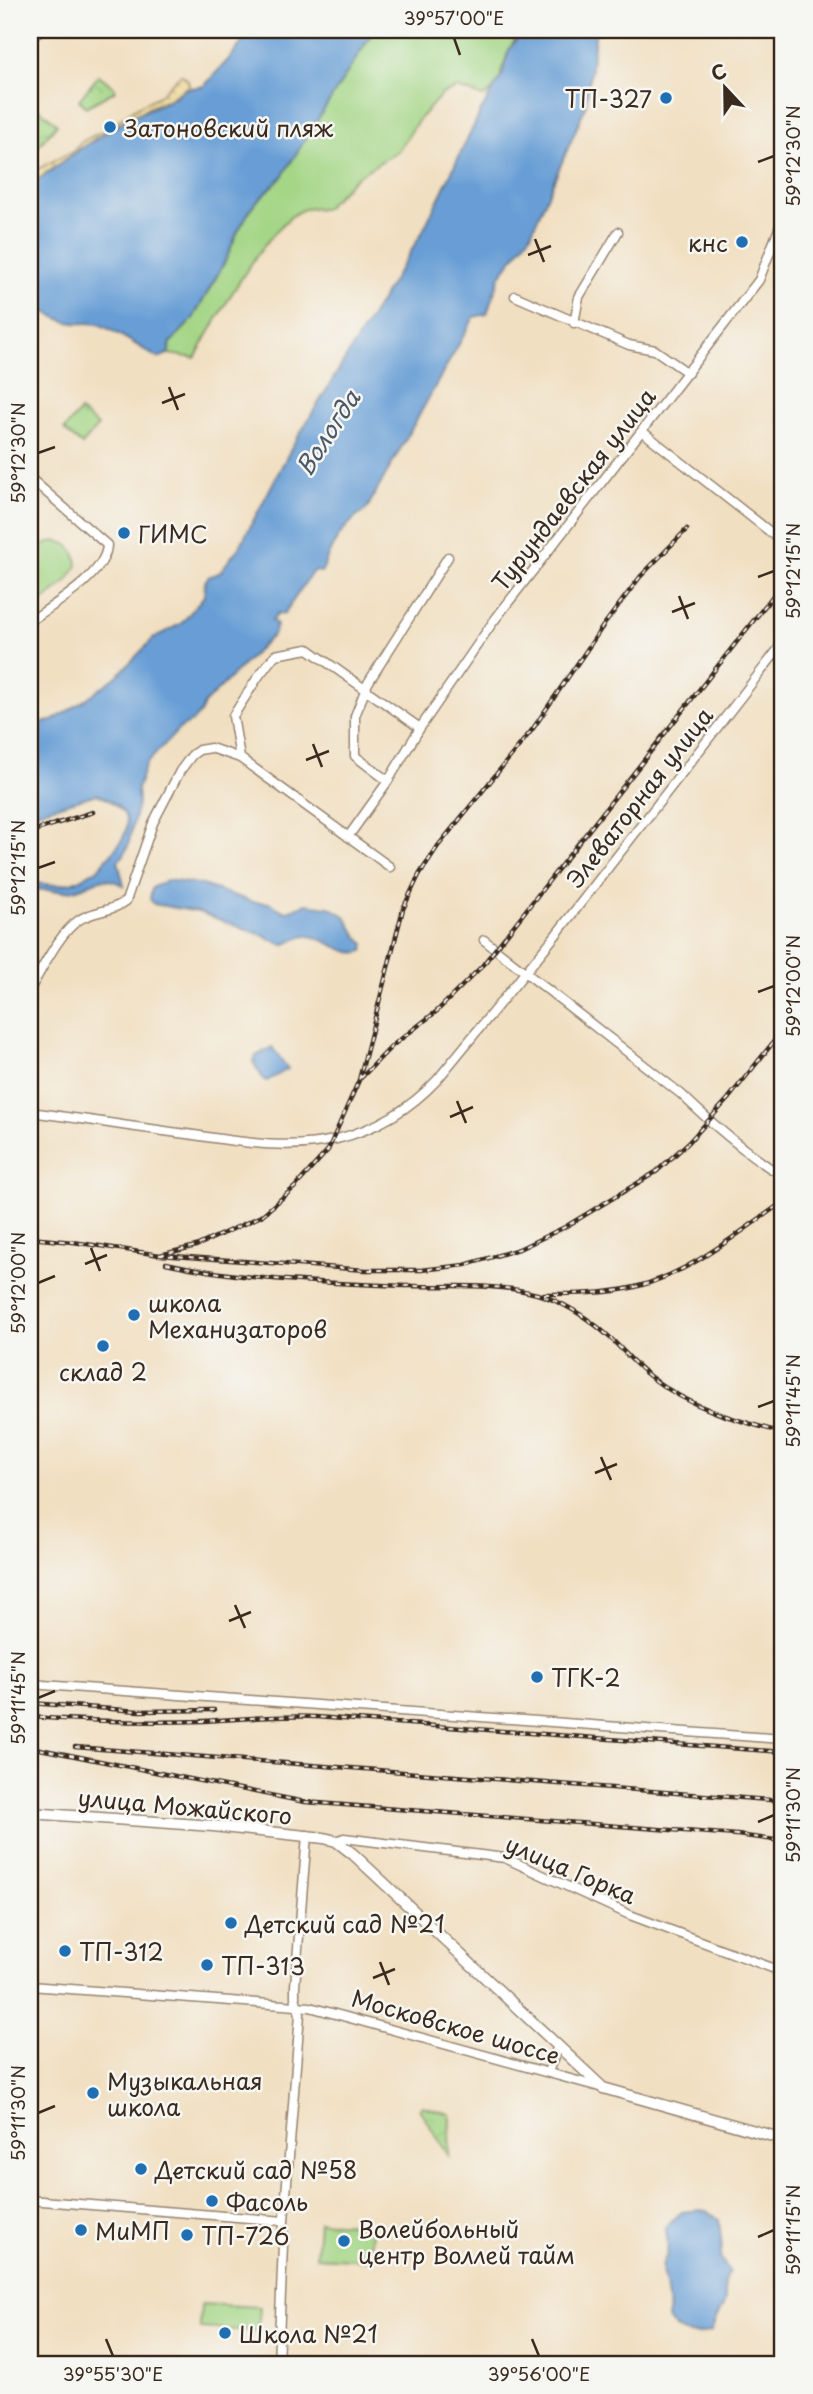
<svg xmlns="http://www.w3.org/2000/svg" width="813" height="2394" viewBox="0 0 813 2394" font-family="'Playpen Sans',sans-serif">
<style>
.green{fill:#a4d686;stroke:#708052;stroke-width:2}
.sand{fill:url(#sand-dots);stroke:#94825e;stroke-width:2}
.park{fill:url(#park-crowns);stroke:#708052;stroke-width:2}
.water{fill:#679ed5;stroke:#51647a;stroke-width:2}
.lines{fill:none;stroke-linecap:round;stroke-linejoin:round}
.minor-casing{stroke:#968470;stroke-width:11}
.major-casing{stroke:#968470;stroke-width:13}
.minor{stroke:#fff;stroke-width:8}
.major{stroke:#fff;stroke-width:10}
.rail-casing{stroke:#3b2a1e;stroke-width:4.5}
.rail{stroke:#f6f6f2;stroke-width:2;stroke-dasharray:5;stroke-linecap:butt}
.ticks{fill:none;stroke:#3b2a1e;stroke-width:2.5}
.poi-dot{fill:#1f6fb2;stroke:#f6f6f2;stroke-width:2.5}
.labels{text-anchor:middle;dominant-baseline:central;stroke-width:5;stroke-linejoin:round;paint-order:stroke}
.poi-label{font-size:23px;fill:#3b2a1e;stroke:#f6f6f2;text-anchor:start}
.street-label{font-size:23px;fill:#3b2a1e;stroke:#f6f6f2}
.water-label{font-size:24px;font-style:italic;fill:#4d5867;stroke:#f6f6f2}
.neatline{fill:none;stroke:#3b2a1e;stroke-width:2.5}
.ticks-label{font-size:18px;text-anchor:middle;fill:#3b2a1e}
</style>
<defs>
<pattern id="sand-dots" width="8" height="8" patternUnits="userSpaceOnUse" patternTransform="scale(1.75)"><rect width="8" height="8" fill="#eeda9e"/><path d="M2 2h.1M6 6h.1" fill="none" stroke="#cdbb88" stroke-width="1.8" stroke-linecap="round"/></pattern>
<pattern id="park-crowns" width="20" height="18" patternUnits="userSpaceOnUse" patternTransform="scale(1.75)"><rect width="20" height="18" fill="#a4d686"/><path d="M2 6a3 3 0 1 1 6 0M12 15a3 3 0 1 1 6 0" fill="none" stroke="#8eb873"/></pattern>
</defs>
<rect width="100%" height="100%" fill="#f6f6f2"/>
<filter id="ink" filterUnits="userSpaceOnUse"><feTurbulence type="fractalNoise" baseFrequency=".0143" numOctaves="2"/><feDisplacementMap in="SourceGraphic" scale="14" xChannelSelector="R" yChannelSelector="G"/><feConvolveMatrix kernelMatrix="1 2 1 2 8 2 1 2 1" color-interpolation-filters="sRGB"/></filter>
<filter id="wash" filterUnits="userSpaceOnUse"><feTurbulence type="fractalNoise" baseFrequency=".00686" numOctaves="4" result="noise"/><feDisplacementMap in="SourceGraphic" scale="28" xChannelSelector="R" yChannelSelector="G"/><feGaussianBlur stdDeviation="1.57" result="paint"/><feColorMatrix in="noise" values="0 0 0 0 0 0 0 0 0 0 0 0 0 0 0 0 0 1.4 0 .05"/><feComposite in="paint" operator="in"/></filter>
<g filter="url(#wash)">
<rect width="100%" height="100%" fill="#f1dfc1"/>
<!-- green -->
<path class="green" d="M374,30H518C517,39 513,42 509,50C501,67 503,87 483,97L458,88L442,94L420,118L398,151L356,177L324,209C319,209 312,208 308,208C272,214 213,326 195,358L168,354L171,342L192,320L225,262L238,231L253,205L281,177Z
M56,541C70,543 76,551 77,565C69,585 46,597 30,611V555L48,543Z
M319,2222L372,2225L370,2260L316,2257Z
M201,2304L260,2307L258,2331L200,2328Z"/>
<!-- sand -->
<path class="sand" d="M181,74L188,80L189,86L167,100L152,106L117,124L78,150L30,185V173L73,151L83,141L101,132L139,106L159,96Z"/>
<!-- park -->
<path class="park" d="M99,75L115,88V91L86,107L79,100Z
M38,108L57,124L36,149L30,143V118Z
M80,411L98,426L82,445L64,430Z
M422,2106L450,2114L449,2156L419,2109Z"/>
<!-- water -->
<path class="water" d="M252,30H374L281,178L253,205L238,231L225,261L192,320L171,342L168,354L158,358C139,347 121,334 101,325C90,321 80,325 69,322C59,320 49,313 39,309L36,299L30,295V186L79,150L131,117L170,100L185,89L204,86L228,60Z
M518,30H596L586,104L577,127L531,234L500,276L487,314L474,317L366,510C344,524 329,547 322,572L313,571L284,614L278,613L272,620L277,625L273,635L204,704L201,712L193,721L180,728L146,764L137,789L138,802L128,846L124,855L118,861L124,886C97,870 93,888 68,891C56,892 42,888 30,890V882C44,885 61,887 76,881C84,879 88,872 96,871C123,841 149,817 97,794L30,814V730L44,722L52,721L86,699L117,676L154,638L182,623L204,596L205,582L208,577L219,573L240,546L293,445L422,233L481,111L502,75L509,50L517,39Z
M167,880L202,885L253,902L270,903L285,912L306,904L329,907L345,916L357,936L365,944L363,951C346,958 327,938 309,936C301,935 291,942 283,945L262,935L198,912L154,904L150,899L152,888Z
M272,1047L288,1069L267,1081L264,1080L253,1062L256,1056Z
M701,2210L709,2212L719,2220L722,2247L720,2258L729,2271C721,2284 726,2285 725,2298C724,2308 714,2317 712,2331C694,2338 678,2335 667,2318C672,2303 664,2285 662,2269C662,2264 666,2259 667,2253C669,2246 666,2234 666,2226L682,2212Z"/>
</g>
<g filter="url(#ink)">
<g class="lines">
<defs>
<path id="minor" d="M30,40L40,30
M515,296L629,345L655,350L688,373
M574,323L579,297L618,232
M643,432L783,542
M30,478L107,545C106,575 53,605 30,621
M240,758L233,716L258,677L275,655L308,649L420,728
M388,781L355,756V716L368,683L448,557
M348,837L388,781L420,728L493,622L759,280L783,218
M484,940L681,1094C710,1122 740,1148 773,1170
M30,989C43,968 59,933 79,920C94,910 110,913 126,901L153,823L180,771L192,755L199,750L211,748L240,758L390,867
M30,1112C85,1119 139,1128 194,1135C240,1142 291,1151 337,1139C376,1129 410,1109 437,1080L555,936L783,643
M30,1682L43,1685L783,1739
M336,1841L344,1838L505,1858L630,1915L783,1972
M30,1986L310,2007L603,2088
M548,2072L558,2046
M30,2200L284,2221
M278,2364L284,2221L300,2014L295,1997V1986L307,1835"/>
<path id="major" d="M30,1813L213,1826L324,1838L336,1841L353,1854L603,2088L783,2139"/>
</defs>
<!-- minor casing -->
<use href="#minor" class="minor-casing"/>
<!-- major casing -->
<use href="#major" class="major-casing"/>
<!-- minor -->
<use href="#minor" class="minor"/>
<!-- major -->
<use href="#major" class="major"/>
<defs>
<path id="rail" d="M780,30L783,35
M30,832L93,812
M361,1078L392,1046L437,1011L482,966L783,583
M30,1238L73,1242L160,1255L366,1270H421L465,1265L519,1249L565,1227L656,1172L689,1142L728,1099L783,1030
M160,1255L196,1246L261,1216L295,1187L328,1150L359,1080L403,909L419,875L438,846L532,730L603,626L640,577L687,529
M166,1263C245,1281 329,1283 409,1286C451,1287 497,1283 537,1294C561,1301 587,1317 606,1334C622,1348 634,1365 652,1378C691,1408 736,1420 783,1433
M544,1294C574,1294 606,1294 635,1287C689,1274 738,1233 783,1202
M30,1703L139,1711L214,1710
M30,1717C88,1721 145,1723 203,1721C241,1719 277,1715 316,1717L783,1752
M30,1747L305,1802L737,1835L783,1841
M75,1747L783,1801"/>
</defs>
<!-- rail casing -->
<use href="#rail" class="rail-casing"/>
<!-- rail -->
<use href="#rail" class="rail"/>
</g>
</g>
<!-- ticks -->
<path class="ticks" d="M454,38L460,55M758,162L774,156M535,239L544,262M528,255L551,246M169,387L178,410M162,403L185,394M38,453L55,447M758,577L774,571M679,596L688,619M672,612L695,603M313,744L322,767M306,760L329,751M38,868L55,862M758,992L774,986M457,1101L466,1123M450,1117L473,1107M91,1248L100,1271M85,1264L107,1255M38,1283L55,1276M758,1407L774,1401M601,1457L611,1480M595,1473L617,1464M235,1605L245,1628M229,1621L251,1612M38,1698L55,1691M758,1822L774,1815M380,1962L389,1985M373,1978L395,1969M38,2113L55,2106M758,2237L774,2230M106,2339L113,2356M532,2339L539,2356"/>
<!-- markers -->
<g class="poi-dot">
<circle cx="666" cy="98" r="7"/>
<circle cx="110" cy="127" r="7"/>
<circle cx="742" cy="242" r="7"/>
<circle cx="124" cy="533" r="7"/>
<circle cx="134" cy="1315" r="7"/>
<circle cx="103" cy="1346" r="7"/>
<circle cx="537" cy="1677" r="7"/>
<circle cx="231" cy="1923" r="7"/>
<circle cx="65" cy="1951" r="7"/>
<circle cx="207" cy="1965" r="7"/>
<circle cx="93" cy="2093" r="7"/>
<circle cx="141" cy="2169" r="7"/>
<circle cx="212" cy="2201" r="7"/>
<circle cx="81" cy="2230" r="7"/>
<circle cx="187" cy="2235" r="7"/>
<circle cx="344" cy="2241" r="7"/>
<circle cx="225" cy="2333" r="7"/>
</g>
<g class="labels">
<!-- poi labels -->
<g class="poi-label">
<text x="652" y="98" text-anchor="end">ТП-327</text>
<text x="124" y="127">Затоновский пляж</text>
<text x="728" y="242" text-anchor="end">кнс</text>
<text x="138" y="533">ГИМС</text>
<text x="148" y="1302">школа<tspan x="148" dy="26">Механизаторов</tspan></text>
<text x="103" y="1371" text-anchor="middle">склад 2</text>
<text x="551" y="1677">ТГК-2</text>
<text x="245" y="1923">Детский сад №21</text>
<text x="79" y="1951">ТП-312</text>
<text x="221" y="1965">ТП-313</text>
<text x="107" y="2080">Музыкальная<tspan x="107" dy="26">школа</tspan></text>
<text x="155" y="2169">Детский сад №58</text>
<text x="226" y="2201">Фасоль</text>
<text x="358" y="2228">Волейбольный<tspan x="358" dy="26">центр Воллей тайм</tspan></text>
<text x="95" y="2230">МиМП</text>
<text x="201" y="2235">ТП-726</text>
<text x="239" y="2333">Школа №21</text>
</g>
<!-- street labels -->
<g class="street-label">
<text transform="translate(573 489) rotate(-52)">Турундаевская улица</text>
<text transform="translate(639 797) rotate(-52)">Элеваторная улица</text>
<text transform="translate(185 1806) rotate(5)">улица Можайского</text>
<text transform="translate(571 1869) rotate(23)">улица Горка</text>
<text transform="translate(456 2026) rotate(16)">Московское шоссе</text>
</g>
<!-- water labels -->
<g class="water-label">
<text transform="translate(327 432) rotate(-57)">Вологда</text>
</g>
</g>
<!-- margin -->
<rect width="813" height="2394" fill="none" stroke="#f6f6f2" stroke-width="77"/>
<!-- north arrow -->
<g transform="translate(725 88) rotate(338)" stroke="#f6f6f2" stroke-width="5" paint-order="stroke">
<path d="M0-5L12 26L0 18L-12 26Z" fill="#3b2a1e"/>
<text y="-10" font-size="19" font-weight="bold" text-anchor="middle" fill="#3b2a1e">С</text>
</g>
<rect x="38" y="38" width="736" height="2318" class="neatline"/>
<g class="ticks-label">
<text x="454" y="25">39°57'00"E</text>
<text transform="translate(794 156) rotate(-90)" y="6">59°12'30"N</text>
<text transform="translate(19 453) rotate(-90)" y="6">59°12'30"N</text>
<text transform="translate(794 571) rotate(-90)" y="6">59°12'15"N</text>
<text transform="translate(19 868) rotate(-90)" y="6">59°12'15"N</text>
<text transform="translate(794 986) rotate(-90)" y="6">59°12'00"N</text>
<text transform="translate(19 1283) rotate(-90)" y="6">59°12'00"N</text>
<text transform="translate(794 1401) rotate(-90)" y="6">59°11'45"N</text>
<text transform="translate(19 1698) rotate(-90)" y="6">59°11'45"N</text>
<text transform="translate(794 1815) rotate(-90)" y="6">59°11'30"N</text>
<text transform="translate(19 2113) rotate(-90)" y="6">59°11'30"N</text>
<text transform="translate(794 2230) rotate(-90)" y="6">59°11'15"N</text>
<text x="113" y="2381">39°55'30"E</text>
<text x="539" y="2381">39°56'00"E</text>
</g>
</svg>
